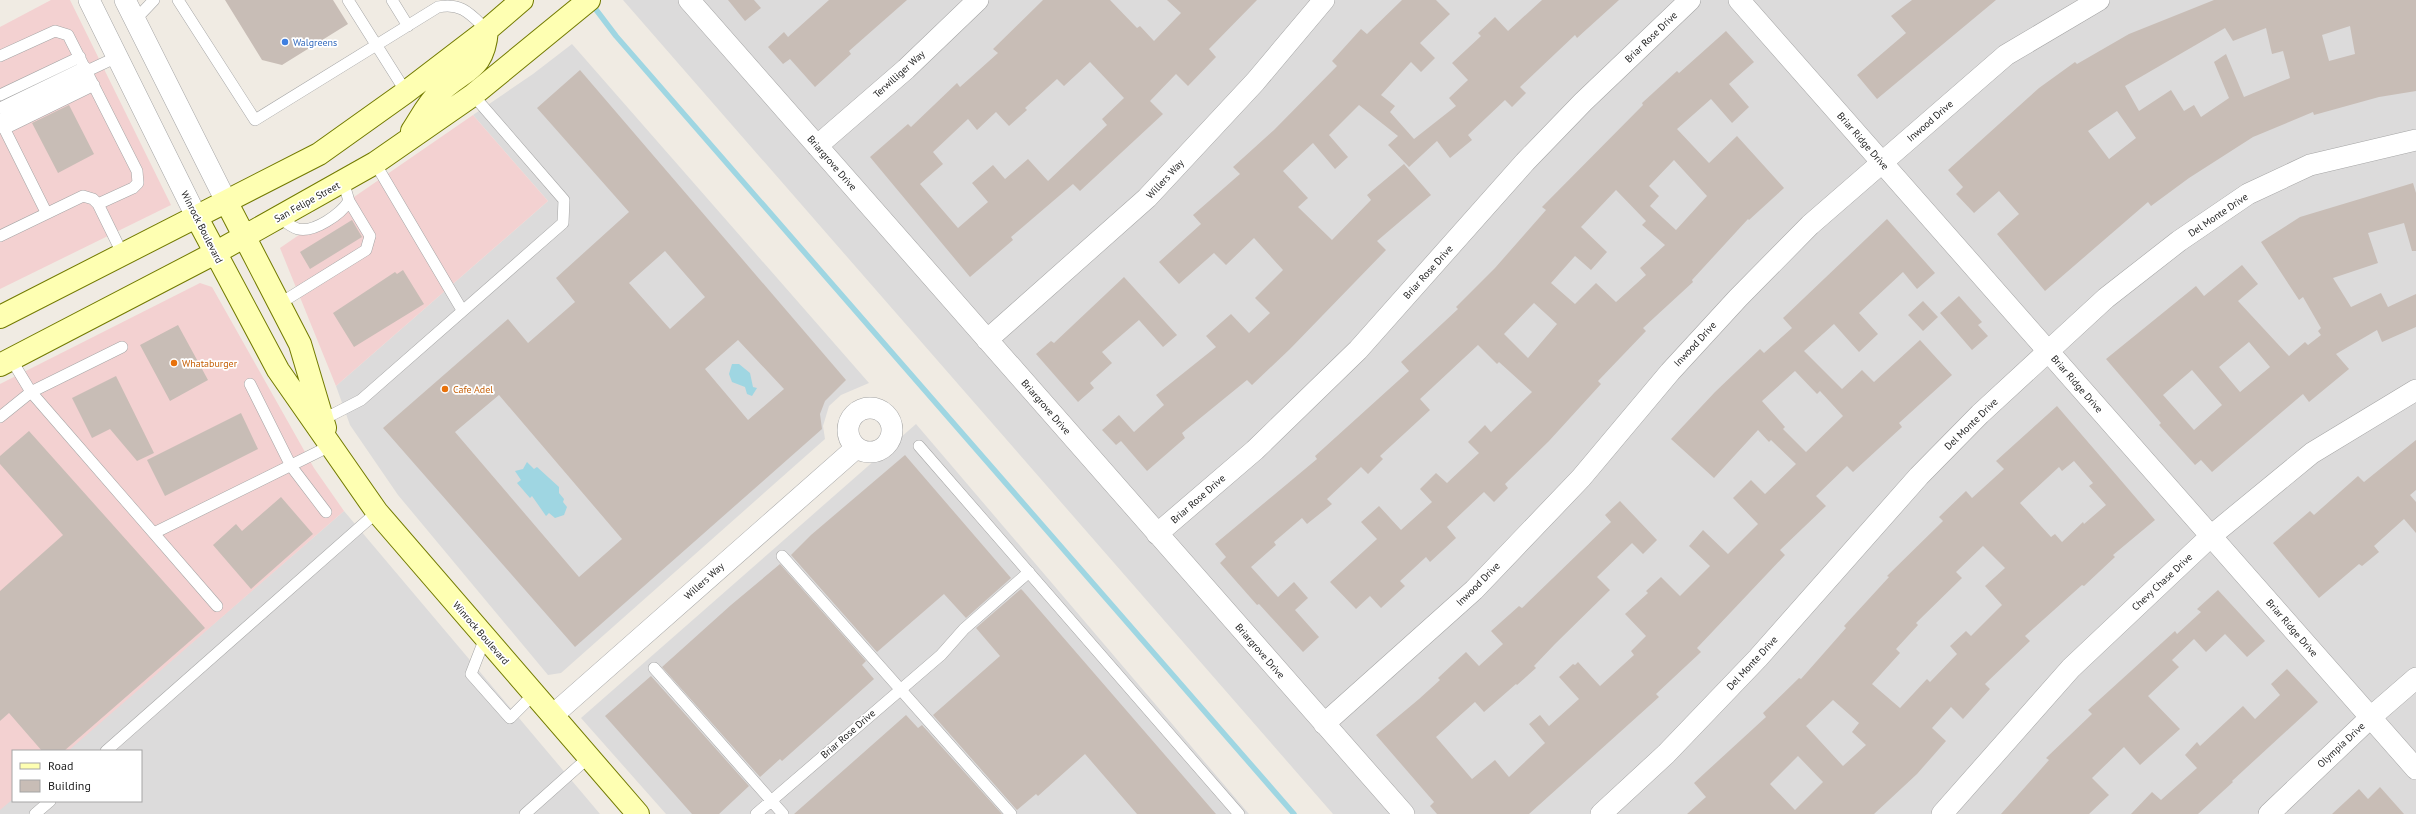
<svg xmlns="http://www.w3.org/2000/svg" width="2416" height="814" viewBox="0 0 2416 814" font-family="'PT Sans',sans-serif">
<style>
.residential{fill:#dcdbdb}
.commercial{fill:#f3d1d1}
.water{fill:#9fd6e2}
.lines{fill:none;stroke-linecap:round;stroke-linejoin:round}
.stream{stroke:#9fd6e2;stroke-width:5.5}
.building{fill:#c8bdb6;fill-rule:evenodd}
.lane-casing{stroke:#a5a5a5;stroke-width:12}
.street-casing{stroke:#a5a5a5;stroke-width:22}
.secondary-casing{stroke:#727a00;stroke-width:24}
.lane{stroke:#fff;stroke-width:11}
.street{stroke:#fff;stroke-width:21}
.secondary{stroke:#feffb2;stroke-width:22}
.shop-dot{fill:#3f7fe0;stroke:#fff;stroke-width:1.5}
.food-dot{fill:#e8710a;stroke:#fff;stroke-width:1.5}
.labels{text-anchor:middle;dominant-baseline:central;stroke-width:3.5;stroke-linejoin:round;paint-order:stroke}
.street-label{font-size:10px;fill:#1e1e1e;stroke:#fff}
.shop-label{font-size:10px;fill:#366cbe;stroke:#fff;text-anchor:start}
.food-label{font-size:10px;fill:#c56008;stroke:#fff;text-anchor:start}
</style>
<rect width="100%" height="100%" fill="#f0ebe3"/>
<!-- residential -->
<path class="residential" d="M623,0H2416V814H1333Z
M572,44L869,383L841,395L829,406L823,426L825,439L561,673L548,675L398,495L350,425L336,386L548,201L473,115L533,74Z
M916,424L1249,814H666L581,718Z
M344,511L600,814H0V809L13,798V801H141V751H67Z"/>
<!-- commercial -->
<path class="commercial" d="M51,0H70L171,205L0,289V27Z
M473,115L548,201L336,386L280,248Z
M200,283L212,287L314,468L344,511L68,751H13V799L0,810V384Z"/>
<!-- water -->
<path class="water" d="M732,364H739L750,373L753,387L757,388L752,396L747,394L745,387L732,382L729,374Z
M527,462L534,469L537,467L559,487V493L564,499L563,502L567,507L564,515L555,518L549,513L546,516L532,496L530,498L517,483L521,480L515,471L523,469Z"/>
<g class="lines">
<!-- stream -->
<path class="stream" d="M591,3L616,36L1294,814"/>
</g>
<!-- building -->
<path class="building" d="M225,0H333L348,24L282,65L262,60Z
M728,0H754L761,8L745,21Z
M829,0H907L849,51L851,54L815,87L790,59L783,64L768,47L784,32L788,37Z
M1043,0H1110L1137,28L1140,26L1154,41L1181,13L1167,0H1257L1209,49L1216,57L1188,86L1176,74L1150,101L1163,114L1080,191L1073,184L1011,237L1013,240L970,277L870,157L908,124L911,127L957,83L960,87L998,53L993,49ZM1090,62L1124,98L1102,119L1107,125L1048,181L1028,159L1005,179L993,165L972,183L988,202L958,228L920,184L943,164L933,152L968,119L977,130L996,112L1009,126L1027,110L1025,108L1057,79L1064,86Z
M1402,0H1436L1450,14L1420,43L1435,58L1421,72L1411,62L1381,95L1395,106L1390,112L1414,139L1456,106L1449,98L1468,80L1452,63L1481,36L1478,33L1495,17L1508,31L1542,0H1619L1577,38L1575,35L1520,87L1526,93L1512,107L1505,100L1468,135L1472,140L1450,158L1437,141L1409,167L1388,145L1398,136L1359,105L1329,135L1348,157L1335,169L1313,143L1283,171L1308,198L1298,207L1332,240L1371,200L1367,195L1404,164L1431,195L1377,241L1386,250L1290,349L1252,385L1247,380L1182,433L1185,438L1147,471L1121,441L1116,445L1102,430L1119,415L1134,432L1164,405L1156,395L1216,347L1206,336L1231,314L1249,333L1270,313L1255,298L1283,270L1254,238L1226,265L1214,253L1179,284L1159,262L1201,224L1193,215L1240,174L1233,167L1274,130L1337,66L1332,61L1361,29L1367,34Z
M1912,0H1996L1877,99L1857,75L1906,33L1891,16Z
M2214,0H2416V91L2379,97L2314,115L2313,112L2253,137L2189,178L2151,206L2148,202L2045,291L1997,234L2019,214L1999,191L1974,213L1956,194L1963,187L1948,170L2039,88L2075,62L2077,64L2129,34ZM2350,26L2355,54L2329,61L2322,35ZM2225,28L2233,41L2266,28L2272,54L2283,51L2290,78L2244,97L2226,54L2214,62L2229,98L2201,117L2194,105L2184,111L2171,90L2139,111L2125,86ZM2117,111L2136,138L2109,159L2088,131Z
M1726,31L1754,62L1729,84L1749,107L1732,123L1711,99L1677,129L1709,163L1737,136L1784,188L1749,220L1748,219L1692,280L1693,282L1643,328L1646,331L1598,381L1601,384L1549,441L1505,484L1508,488L1494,502L1484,492L1447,527L1456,538L1430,562L1426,557L1400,581L1405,586L1381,608L1370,596L1356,609L1330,582L1377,539L1361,522L1379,506L1401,530L1432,502L1420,489L1436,473L1447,483L1479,453L1468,442L1485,425L1491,432L1532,392L1499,362L1497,364L1478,345L1420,399L1430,410L1380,456L1383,459L1368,474L1361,467L1327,499L1332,504L1307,524L1302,518L1274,542L1276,545L1251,567L1278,597L1294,582L1308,598L1295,610L1319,637L1303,652L1259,604L1257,605L1220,563L1226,557L1215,544L1317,459L1315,456L1409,371L1401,362L1458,309L1456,307L1495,268L1546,210L1542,207L1643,105L1642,103L1677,71L1679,73ZM1674,160L1707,196L1676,230L1650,206L1659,196L1649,186ZM1616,190L1646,221L1642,225L1665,245L1640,268L1646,275L1616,302L1596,283L1575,304L1551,283L1575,256L1591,270L1607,252L1581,227ZM1534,303L1557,324L1528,358L1504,334Z
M580,70L846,380L825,401L820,414L822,429L575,647L383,428L508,319L528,343L575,302L556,278L629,212L537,108ZM665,251L705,297L670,329L629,283ZM738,340L784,389L748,420L705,369ZM499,395L622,539L579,577L455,432Z
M69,105L94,154L58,173L32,123Z
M2413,183L2416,193V251H2412L2404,223L2368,233L2378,263L2333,278L2351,307L2381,293L2388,307L2416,294V327L2382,342L2377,330L2336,354L2349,369L2309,402L2303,394L2212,472L2201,460L2195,465L2159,425L2161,423L2106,359L2196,286L2204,296L2242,265L2258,284L2238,301L2289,356L2305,342L2308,345L2321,335L2318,331L2321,328L2303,297L2299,300L2261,242L2300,217ZM2249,342L2270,367L2240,392L2219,367ZM2192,370L2222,405L2194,430L2163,395Z
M1887,219L1935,273L1917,289L1903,272L1859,313L1878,334L1859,352L1834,324L1804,351L1842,389L1862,370L1874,382L1920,340L1952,375L1899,423L1902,427L1853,472L1847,466L1816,496L1826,506L1780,550L1785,555L1697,648L1701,652L1656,694L1659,697L1529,814H1437L1430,806L1434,802L1376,735L1419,699L1440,680L1438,678L1466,652L1479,666L1503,644L1491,631L1519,606L1522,608L1611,522L1605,515L1620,501L1657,540L1643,554L1632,543L1597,577L1610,590L1555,644L1534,666L1536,668L1517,685L1516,684L1484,712L1475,702L1436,737L1472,779L1495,760L1509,777L1545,743L1529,724L1540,715L1549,726L1579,699L1559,677L1573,664L1575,665L1578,662L1600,686L1634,655L1631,651L1646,636L1625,614L1648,593L1646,591L1661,577L1680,596L1710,566L1689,546L1703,530L1728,554L1758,524L1733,498L1751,480L1765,494L1796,464L1771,440L1769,442L1758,430L1714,478L1671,439L1715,392L1760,349L1764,353L1792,328L1783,318ZM1795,371L1817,394L1820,391L1843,416L1806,452L1783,429L1785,427L1762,401Z
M352,220L362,237L310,269L300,252Z
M403,270L424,304L354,347L333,313L395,272L397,274Z
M1124,277L1177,335L1163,347L1139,320L1102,352L1112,363L1090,383L1094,388L1078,402L1036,354L1051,341L1054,343Z
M1959,296L1982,322L1978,325L1988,336L1972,350L1940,313Z
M1923,301L1938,317L1923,331L1908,315Z
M178,325L208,380L170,401L140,345Z
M116,376L154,453L137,461L110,429L92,438L72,398Z
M2057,406L2155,520L2113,555L2115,557L2084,586L2082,585L2025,636L2030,641L1985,684L1990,689L1963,719L1951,707L1932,728L1946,741L1917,774L1874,814H1687L1706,797L1694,783L1766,717L1763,713L1799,678L1801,679L1846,628L1844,626L1889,577L1887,576L1943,521L1939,517L1966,491L1972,498L2004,469L1996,461ZM2074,461L2093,483L2089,486L2106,505L2084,524L2083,522L2062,542L2055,534L2051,537L2020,503L2059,467L2062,471ZM1983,546L2005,568L1985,586L2002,605L1971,636L1966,631L1950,646L1957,654L1930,682L1927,679L1900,708L1872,684L1900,653L1896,649L1918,625L1916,623L1962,578L1956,572ZM1833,700L1859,723L1852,732L1866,745L1843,766L1806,726ZM1798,756L1823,782L1795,810L1770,784Z
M241,413L258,449L165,496L147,460Z
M29,431L205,628L64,751H42L9,713L0,721V591L63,535L0,464V456Z
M2416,440V490L2410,495L2416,502V533L2404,519L2374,546L2379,552L2362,566L2359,564L2319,598L2273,543L2310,511L2314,515L2358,476L2364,482Z
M905,455L1011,578L966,618L944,594L877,652L791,555L811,535Z
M281,497L313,534L251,589L213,545L236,524L242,531Z
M780,564L866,661L862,665L874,679L782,761L780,759L760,777L662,667L731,605Z
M1021,589L1023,591L1216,814H1137L1085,754L1038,796L1036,794L1017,810L933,715L1000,656L976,628Z
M2218,590L2265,641L2247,657L2225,634L2206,652L2194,639L2172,660L2179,667L2148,696L2180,729L2140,765L2124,747L2092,778L2109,795L2089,814H2001L2049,760L2046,758L2092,714L2088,710L2175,631L2177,634L2201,612L2197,609Z
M2287,669L2318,702L2232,781L2233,782L2198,814H2131L2152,792L2161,800L2197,768L2185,755L2197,742L2200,746L2243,706L2255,719L2280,695L2271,684Z
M651,676L749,786L719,814H692L605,716Z
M906,715L918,728L922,725L1002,814H794Z
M2380,787L2404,814H2332L2359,789L2368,799Z"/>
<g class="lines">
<defs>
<path id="lane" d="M178,0L255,120L438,7C462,2 471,15 487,30
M348,0L406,92
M392,0L408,26
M135,20L154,0
M0,56L55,31L68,35L137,171L138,183L133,188L98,204
M87,71L117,57
M0,95L80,57
M0,108L85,67
M0,120L46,212
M0,120L89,76
M4,129L94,85
M375,163L462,310
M279,217C285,222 291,227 298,229C314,233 341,214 349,201L343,181
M0,236L83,196L93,199L98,204L123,255
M279,304L366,250L370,236L349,201
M11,359L31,392L217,606
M250,384L291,466L326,512
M0,417L31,392L122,347
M322,420L361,400L563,223L564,200L473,95
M919,446L1239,814
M154,533L330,446
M782,556L1011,814
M485,638L471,674L510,718L534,694
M654,668L783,814
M106,751L377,512
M35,814L50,801
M525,814L589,757
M756,814L941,655L964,629L1029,572"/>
<path id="street" d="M89,0L197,218
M125,0L227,203
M689,0L1404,814
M1739,0L2416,769
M817,146L906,69L978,0
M987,340L1147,198L1255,82L1324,0
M848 430a22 22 0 1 1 44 0a22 22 0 1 1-44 0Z
M1157,534L1255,450L1358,350L1525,162L1583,102L1690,0
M553,715L856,448
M1324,724L1474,590L1581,478L1670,372L1738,298L1810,225L2006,55L2099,0
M1601,814L1666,754L1758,658L1919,476L1980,414L2106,298L2179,241L2248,194L2310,165L2416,140
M1942,814L2071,668L2211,536L2312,453L2416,390
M2269,814L2371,717L2416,678"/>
<path id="secondary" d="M412,131C420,119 428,103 439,93C465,68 484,71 487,30
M227,203L300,344L325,428
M197,218L278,370L377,512L638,814
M0,317L319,154L406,92L487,30L522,0
M0,365L215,253L375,163L473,95L589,0"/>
</defs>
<!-- lane casing -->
<use href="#lane" class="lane-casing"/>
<!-- street casing -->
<use href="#street" class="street-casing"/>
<!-- secondary casing -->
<use href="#secondary" class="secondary-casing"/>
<!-- lane -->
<use href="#lane" class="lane"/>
<!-- street -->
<use href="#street" class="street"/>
<!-- secondary -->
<use href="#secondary" class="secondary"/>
</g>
<!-- markers -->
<circle class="shop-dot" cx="285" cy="42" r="4"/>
<g class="food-dot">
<circle cx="174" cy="363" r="4"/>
<circle cx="445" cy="389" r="4"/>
</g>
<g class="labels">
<!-- street labels -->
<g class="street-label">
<text transform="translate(1651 37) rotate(-44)">Briar Rose Drive</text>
<text transform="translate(899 74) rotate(-42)">Terwilliger Way</text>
<text transform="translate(1930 121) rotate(-41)">Inwood Drive</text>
<text transform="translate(1863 141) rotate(49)">Briar Ridge Drive</text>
<text transform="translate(832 163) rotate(49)">Briargrove Drive</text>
<text transform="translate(1165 179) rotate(-47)">Willers Way</text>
<text transform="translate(307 202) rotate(-29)">San Felipe Street</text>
<text transform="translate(2218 215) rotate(-34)">Del Monte Drive</text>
<text transform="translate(202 227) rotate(63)">Winrock Boulevard</text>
<text transform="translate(1428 272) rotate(-48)">Briar Rose Drive</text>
<text transform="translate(1695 344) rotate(-47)">Inwood Drive</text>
<text transform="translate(2077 384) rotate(49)">Briar Ridge Drive</text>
<text transform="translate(1046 407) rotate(49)">Briargrove Drive</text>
<text transform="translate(1971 424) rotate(-44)">Del Monte Drive</text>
<text transform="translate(1198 499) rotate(-41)">Briar Rose Drive</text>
<text transform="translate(704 581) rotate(-42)">Willers Way</text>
<text transform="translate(2162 582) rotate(-43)">Chevy Chase Drive</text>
<text transform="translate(1478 584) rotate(-45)">Inwood Drive</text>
<text transform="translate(2292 628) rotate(49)">Briar Ridge Drive</text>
<text transform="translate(481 633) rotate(49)">Winrock Boulevard</text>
<text transform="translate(1260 651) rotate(49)">Briargrove Drive</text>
<text transform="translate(1752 663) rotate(-47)">Del Monte Drive</text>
<text transform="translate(848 734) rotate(-41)">Briar Rose Drive</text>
<text transform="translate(2341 745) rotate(-43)">Olympia Drive</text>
</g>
<!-- shop labels -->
<g class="shop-label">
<text x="293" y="42">Walgreens</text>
</g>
<!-- food labels -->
<g class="food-label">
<text x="182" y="363">Whataburger</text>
<text x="453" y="389">Cafe Adel</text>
</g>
</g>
<!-- legend -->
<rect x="12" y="750" width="130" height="52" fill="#ffffff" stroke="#a5a5a5"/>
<rect x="20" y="763" width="20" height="6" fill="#feffb2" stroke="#a5a5a5"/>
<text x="48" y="770" font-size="12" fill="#1e1e1e">Road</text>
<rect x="20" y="780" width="20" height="12" fill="#c8bdb6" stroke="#a5a5a5"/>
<text x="48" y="790" font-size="12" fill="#1e1e1e">Building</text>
</svg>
